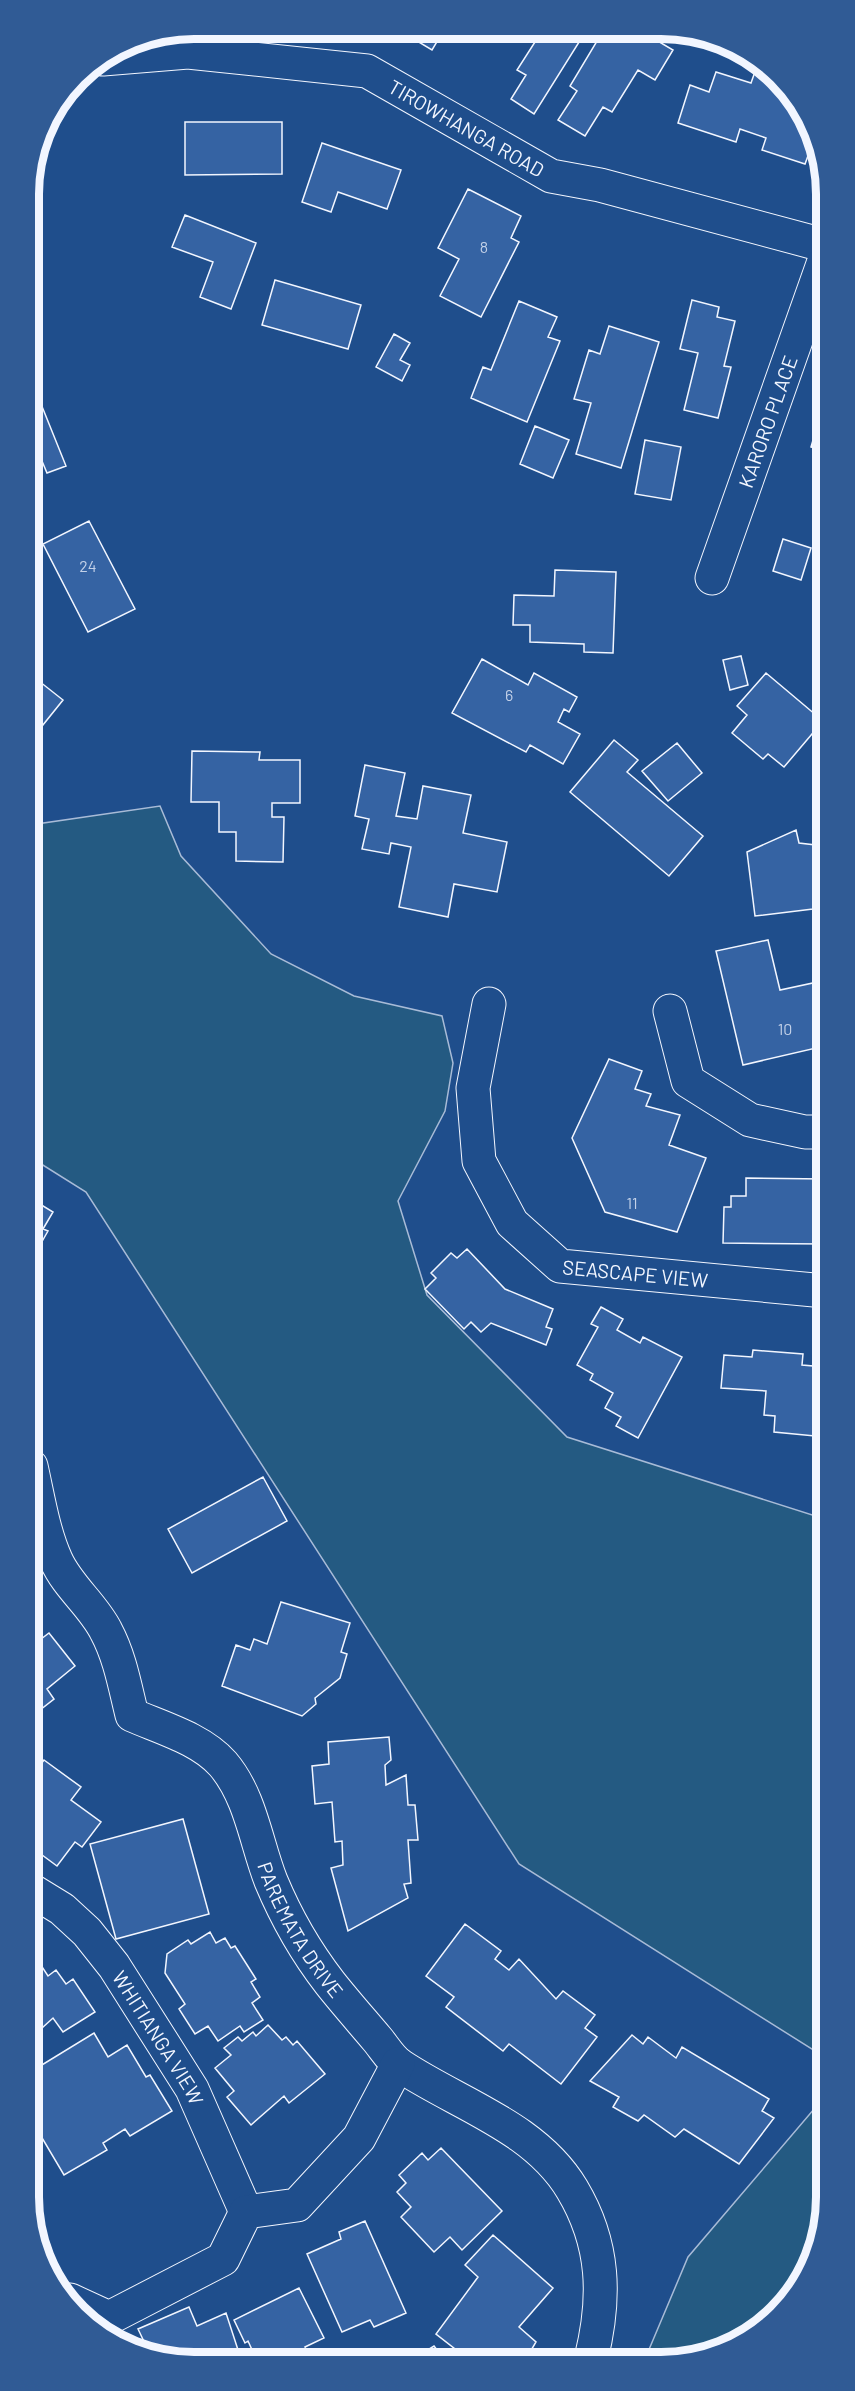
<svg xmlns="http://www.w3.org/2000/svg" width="855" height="2391" viewBox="0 0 855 2391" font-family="Barlow,sans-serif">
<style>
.green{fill:#245a82;stroke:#a8bbd7;stroke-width:1.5}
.building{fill:#3563a3;stroke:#f2f6ff;stroke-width:1.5}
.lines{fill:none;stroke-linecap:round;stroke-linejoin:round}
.minor-casing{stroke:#f2f6ff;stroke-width:35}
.minor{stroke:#1f4e8c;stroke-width:33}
.labels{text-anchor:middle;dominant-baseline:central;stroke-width:4.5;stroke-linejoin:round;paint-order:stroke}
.number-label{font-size:16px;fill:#c3d1e8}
.street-label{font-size:20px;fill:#f2f6ff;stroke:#1f4e8c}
.rim{fill:none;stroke:#f2f6ff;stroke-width:8}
</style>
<rect width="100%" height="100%" fill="#1f4e8c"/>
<!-- green -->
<path class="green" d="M160,806L181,856L271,954L354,996L442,1016L453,1063L445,1111L398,1201L427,1295L567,1437L825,1519L826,2058L519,1864L86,1192L30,1157V825Z
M826,2095V2207L814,2260L786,2306L744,2340L693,2359H645L688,2257Z"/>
<!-- building -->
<path class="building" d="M417,30H444L432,50L412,38Z
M542,31H586L534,114L511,99L526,75L517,70Z
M603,31L662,32L656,40L673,50L655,80L638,70L612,112L603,107L585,136L558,120L577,91L570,86Z
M757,66L778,77L813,142L805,164L762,150L766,138L740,129L736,142L678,123L690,85L709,92L716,72L751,83Z
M185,122H282V174L185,175Z
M322,143L401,170L387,209L338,192L331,212L302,202Z
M468,189L521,216L511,238L519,242L481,317L440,296L459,259L438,248Z
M185,215L256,243L231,309L200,297L213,262L172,247Z
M275,280L361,305L348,349L262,325Z
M692,300L719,307L717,317L735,321L724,366L731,367L718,418L684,410L698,353L680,349Z
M519,301L557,317L548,337L560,341L527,422L471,398L483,367L491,370Z
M609,326L659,342L621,468L576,454L591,403L574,399L589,350L600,354Z
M394,334L410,343L400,360L410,365L402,381L376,367Z
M39,399L66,466L47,473L29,430V402Z
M824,403V451L811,447Z
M535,426L569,440L553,478L520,464Z
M645,440L681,447L671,500L635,494Z
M89,521L135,609L88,632L43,544Z
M783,539L811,548L801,580L773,571Z
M555,570L616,572L613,653L584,652V644L530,642V625H513L514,595L554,596Z
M741,656L748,685L730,690L723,660Z
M820,656H824V695L814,693Z
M482,659L528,685L534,673L577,697L569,712L564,709L558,722L580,734L563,764L530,745L526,752L452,713Z
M766,673L823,721L784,767L768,754L763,759L732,733L747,715L737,706Z
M30,674L63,700L30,741Z
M614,740L638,760L627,772L703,836L669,876L570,792Z
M677,743L702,773L668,801L642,771Z
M192,751L260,752L259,760H300V803H272V817H284L283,862L236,861V832H219V802H191Z
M365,765L405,773L396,816L417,819L423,786L471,795L463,833L507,842L497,892L454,884L448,917L399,907L411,847L391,843L389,854L362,849L369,819L355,816Z
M796,830L799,843L824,846V904L813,909L755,916L747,852Z
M768,940L780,990L813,983L824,1031L825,1046L743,1065L716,951Z
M609,1059L642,1071L635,1089L651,1094L646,1106L680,1115L669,1145L706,1158L677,1232L605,1212L572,1138Z
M746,1178L825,1179V1244L723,1243L724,1207H731V1196H746Z
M30,1198L53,1212L43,1229L48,1231L32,1259Z
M467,1249L505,1289L553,1309L546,1327L552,1329L546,1345L491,1323L481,1332L471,1322L464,1329L425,1289L436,1278L431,1273L451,1253L457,1258Z
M601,1307L623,1319L617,1330L640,1343L643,1337L682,1357L638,1438L616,1426L621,1417L605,1408L613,1393L590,1380L593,1374L577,1365L598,1327L591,1324Z
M753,1350L803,1354L802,1365L825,1367V1437L774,1432L775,1416L764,1415L766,1391L721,1388L724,1355L752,1357Z
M263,1477L287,1521L192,1573L168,1529Z
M281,1602L350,1623L341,1652L347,1654L340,1678L315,1698L316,1704L302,1716L222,1686L236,1645L250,1650L254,1639L267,1644Z
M31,1627L41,1639L49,1633L75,1666L47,1689L54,1699L31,1717Z
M389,1737L391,1760L385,1765L386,1785L406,1775L408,1805H415L418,1840H408L411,1883L404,1884L408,1898L348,1931L331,1868L343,1865L342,1841L335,1842L332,1802L315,1804L312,1766L329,1764L328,1742Z
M44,1760L81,1787L71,1800L101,1822L82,1847L75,1842L57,1866L38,1852L31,1861V1777Z
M183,1819L209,1914L116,1939L90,1844Z
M465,1924L501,1951L495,1959L509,1970L519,1959L556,1999L563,1991L595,2015L585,2028L597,2037L561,2084L509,2044L503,2051L446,2007L454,1997L426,1976Z
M210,1932L216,1943L225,1938L231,1948L235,1946L256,1979L251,1982L260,1997L252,2003L263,2020L244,2032L240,2026L218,2041L208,2026L195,2034L179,2009L185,2004L165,1973L167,1954L188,1940L191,1944Z
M31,1950L48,1976L56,1970L66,1984L73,1979L95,2012L63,2032L53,2018L31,2038Z
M268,2025L282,2040L286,2037L293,2045L297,2041L325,2074L289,2103L284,2096L251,2125L227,2097L234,2091L215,2068L231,2055L224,2048L238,2037L242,2041L253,2032L256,2036Z
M94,2033L108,2057L127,2045L146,2077L150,2075L172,2111L130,2136L125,2129L103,2143L107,2150L64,2175L32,2121V2071Z
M632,2035L643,2044L648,2037L676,2058L682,2047L769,2099L762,2111L774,2118L739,2164L684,2129L675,2137L644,2115L638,2121L613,2107L619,2097L590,2081Z
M441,2148L502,2211L462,2250L450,2237L434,2252L401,2217L411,2207L397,2192L406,2183L399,2175L422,2153L428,2160Z
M365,2221L406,2313L374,2327L370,2320L342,2332L307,2254L341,2239L339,2232Z
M493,2235L553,2288L519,2327L536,2342L526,2359H497L490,2357L488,2359H468L436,2334L478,2277L465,2265Z
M299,2288L324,2338L305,2347L308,2355L299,2359H254L251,2353L253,2352L248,2341L245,2343L234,2320Z
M189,2307L197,2326L226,2313L241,2359H162L149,2352L138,2329Z
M434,2346L444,2359H413Z"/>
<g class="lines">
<defs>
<g id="minor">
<path id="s1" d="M103,59L188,52L367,71L551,176L600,185L823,245"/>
<path id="s2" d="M712,578L823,264"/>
<path id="s3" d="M489,1004L473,1088L479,1161L512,1223L560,1266L825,1291"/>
<path d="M670,1011L688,1081L750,1120L805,1132H825"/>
<path id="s4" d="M31,1466C38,1497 43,1531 56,1560C68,1587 93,1605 106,1631C120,1657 125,1687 132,1715C162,1728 201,1739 223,1764C251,1797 256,1843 271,1881C286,1917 306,1952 330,1983C345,2002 361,2020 377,2039C384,2047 391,2060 401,2066C458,2104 535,2127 572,2189C605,2244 606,2298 591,2359"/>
<path id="s5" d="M31,1890L62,1909L87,1932L114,1966L192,2089L246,2212"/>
<path d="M70,2300L109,2318L223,2259L246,2212L297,2205L359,2138L398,2064"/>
</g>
</defs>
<!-- minor casing -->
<use href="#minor" class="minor-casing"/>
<!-- minor -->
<use href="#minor" class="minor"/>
</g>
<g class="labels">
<!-- number labels -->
<g class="number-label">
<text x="484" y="246">8</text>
<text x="88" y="565">24</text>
<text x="509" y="694">6</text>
<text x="785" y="1028">10</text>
<text x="632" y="1202">11</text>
</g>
<!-- street labels -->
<g class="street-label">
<text stroke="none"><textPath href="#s1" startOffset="380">TIROWHANGA ROAD</textPath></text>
<text stroke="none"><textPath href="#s2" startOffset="166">KARORO PLACE</textPath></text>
<text stroke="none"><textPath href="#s3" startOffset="369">SEASCAPE VIEW</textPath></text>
<text stroke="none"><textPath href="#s4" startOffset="561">PAREMATA DRIVE</textPath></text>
<text stroke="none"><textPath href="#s5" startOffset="198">WHITIANGA VIEW</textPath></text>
</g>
</g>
<!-- crop -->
<path d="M0 0H855V2391H0ZM194 39H661A155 155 0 0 1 816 194V2197A155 155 0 0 1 661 2352H194A155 155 0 0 1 39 2197V194A155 155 0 0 1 194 39Z" fill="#305b95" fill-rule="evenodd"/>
<path class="rim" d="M194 39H661A155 155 0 0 1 816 194V2197A155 155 0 0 1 661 2352H194A155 155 0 0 1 39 2197V194A155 155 0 0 1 194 39Z"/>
</svg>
